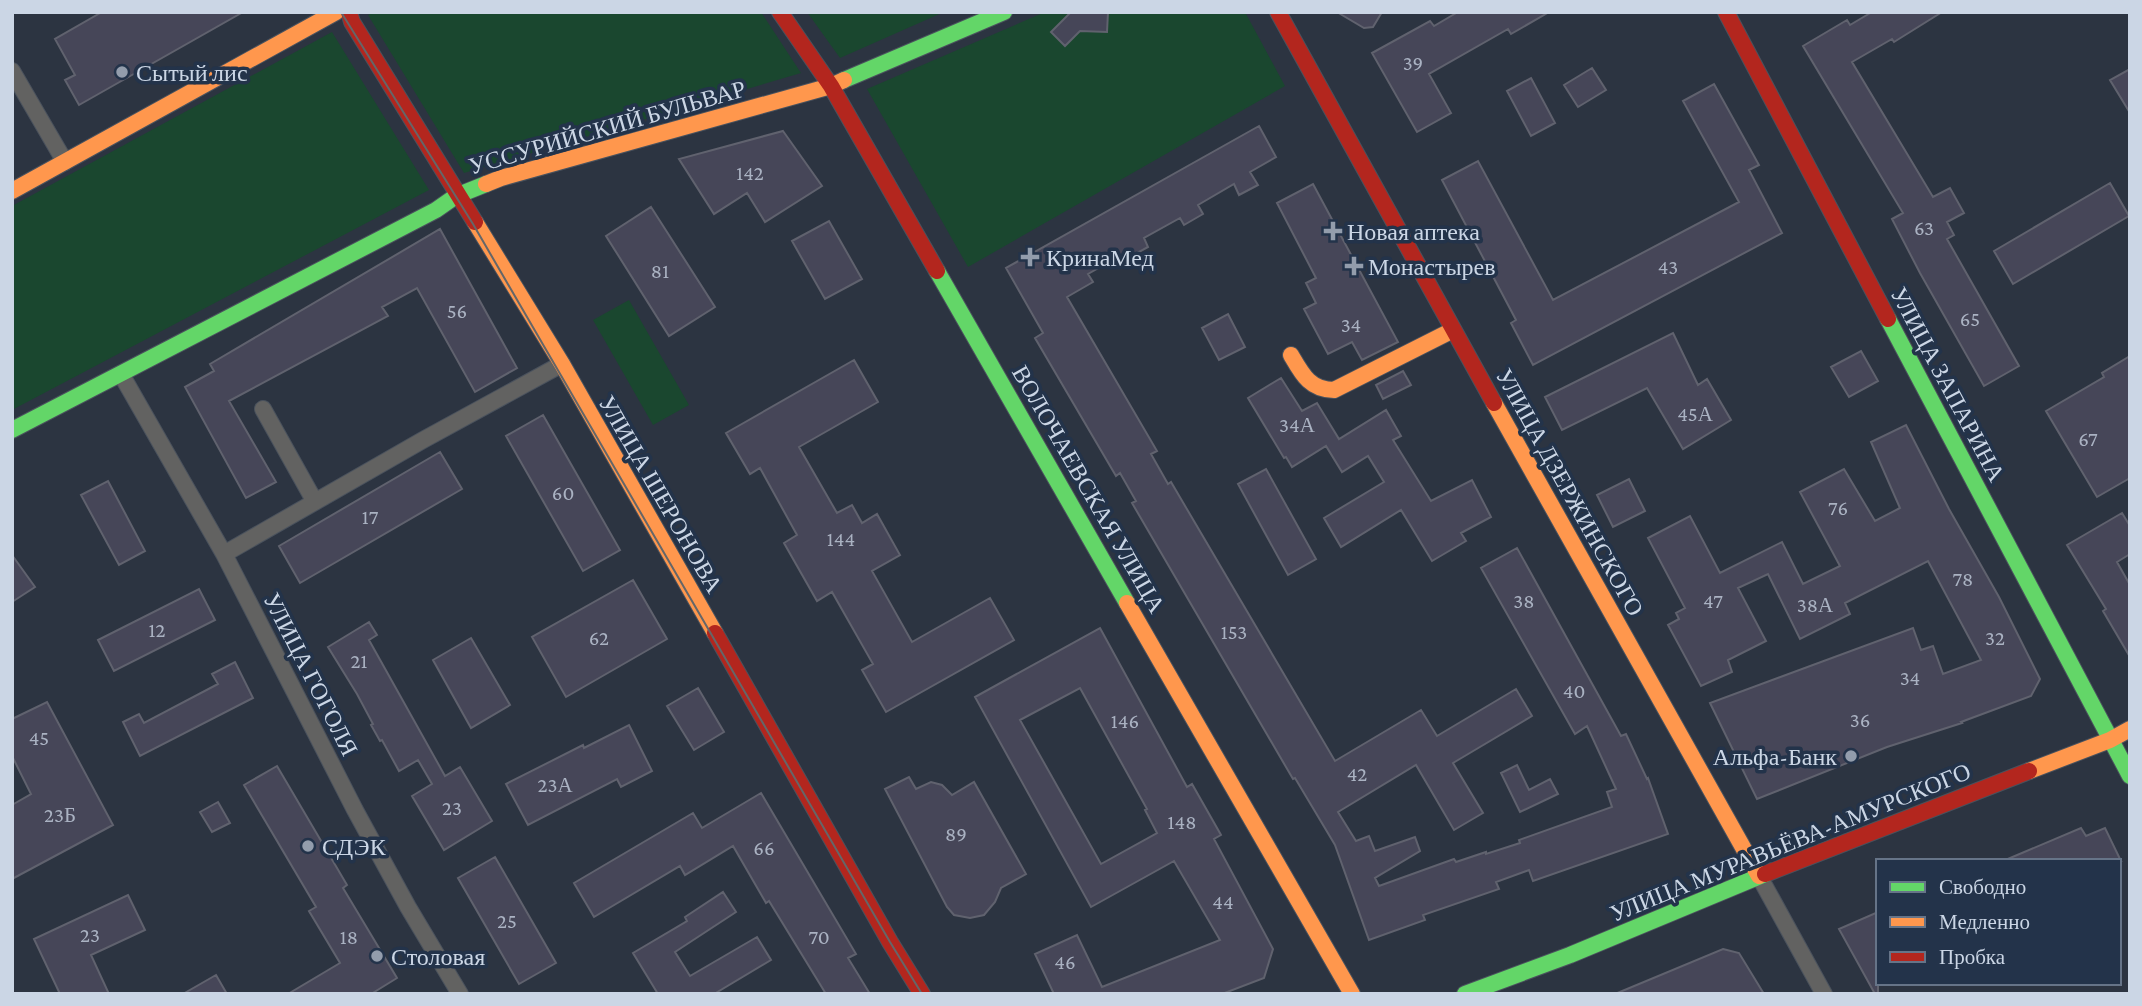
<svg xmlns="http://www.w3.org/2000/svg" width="2142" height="1006" viewBox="0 0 2142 1006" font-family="'Crimson Pro',serif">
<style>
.green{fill:#1a472f}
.building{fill:#464658;stroke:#60626e;stroke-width:2;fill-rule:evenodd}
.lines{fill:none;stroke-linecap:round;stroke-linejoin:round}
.street-casing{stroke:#4a525d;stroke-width:18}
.fast-casing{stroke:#4a525d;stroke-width:18}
.slow-casing{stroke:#4a525d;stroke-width:18}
.jam-casing{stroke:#4a525d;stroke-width:18}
.street{stroke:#626261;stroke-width:16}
.fast{stroke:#63d668;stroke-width:16}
.slow{stroke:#ff974d;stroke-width:16}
.jam{stroke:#b3261e;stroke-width:16}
.tram{stroke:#656668;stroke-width:2}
.poi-dot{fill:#939dac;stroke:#23334a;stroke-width:2.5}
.labels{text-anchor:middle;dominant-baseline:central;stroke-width:7;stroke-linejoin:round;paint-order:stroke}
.number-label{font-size:21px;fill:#aab2c2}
.poi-label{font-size:24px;fill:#cbd6e5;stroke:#23334a;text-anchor:start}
.street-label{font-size:24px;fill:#cbd6e5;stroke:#23334a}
</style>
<rect width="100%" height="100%" fill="#2c3441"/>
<!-- green -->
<path class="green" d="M374,12H761L801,73L464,173L368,15Z
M807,12H944L840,58Z
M1045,12H1245L1285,86L968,267L867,89Z
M332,32L429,190L12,410V206Z
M629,300L689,405L653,425L593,320Z"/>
<!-- building -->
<path class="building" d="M102,12H243L79,105L65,80L75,75L55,39Z
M1071,12H1108L1107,32L1080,31L1065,46L1051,32Z
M1337,12H1382L1373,27L1364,28Z
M1458,12H1549L1511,34L1508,29L1429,74L1451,113L1417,132L1372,53L1430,21L1434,26Z
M1872,12H1942L1894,42L1892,39L1852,62L1933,197L1950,188L1964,213L1947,222L1954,235L1947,239L2019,366L1984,386L1920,273L1892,219L1903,213L1803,46L1847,20L1850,25Z
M1592,68L1606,90L1578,107L1564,85Z
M2130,69V113L2110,80Z
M1531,78L1555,123L1531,136L1507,91Z
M1714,84L1759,165L1749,170L1782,233L1533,365L1511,323L1516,320L1442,180L1478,161L1553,300L1739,202L1683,101Z
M1259,126L1276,157L1250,172L1258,185L1239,195L1234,184L1198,205L1203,214L1184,225L1180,218L1144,238L1148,247L1128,258L1125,253L1088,274L1093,282L1067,297L1157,451L1151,454L1168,484L1171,482L1335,761L1421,710L1437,736L1516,689L1532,716L1453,763L1483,813L1454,830L1416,765L1338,812L1356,841L1369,836L1375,851L1415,837L1420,851L1375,878L1379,886L1454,859L1456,862L1486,852V854L1520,843L1519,840L1612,807L1607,792L1616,789L1587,726L1575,734L1481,568L1517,548L1621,736L1626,734L1647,779L1648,778L1668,834L1533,881L1529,870L1496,882L1499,889L1423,915L1425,920L1369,940L1335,845L1295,778L1293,779L1132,503L1136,501L1120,473L1116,476L1035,338L1043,333L1006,268Z
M783,131L822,186L765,222L747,193L714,214L679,159Z
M2110,183L2129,216L2013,284L1994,251Z
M1313,184L1398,342L1362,360L1352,342L1328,354L1304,309L1316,303L1306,283L1316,278L1277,203Z
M651,207L715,307L669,336L606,236Z
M829,221L862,279L825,299L792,241Z
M440,229L517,368L475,392L417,288L382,307L388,316L229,401L276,482L246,498L185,387L214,371L210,364Z
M1228,314L1245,347L1219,360L1202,328Z
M1673,333L1698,385L1707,379L1731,420L1683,449L1647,388L1562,430L1545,397Z
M1861,351L1878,381L1849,397L1831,367Z
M2130,356V478L2097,497L2046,411L2104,377L2102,373Z
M854,360L878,402L799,447L837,513L852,505L862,523L877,514L900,555L872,571L912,642L990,598L1014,640L886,712L862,670L873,664L832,592L817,601L784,543L797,535L760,468L750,474L726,433Z
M1403,371L1411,385L1383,399L1376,385Z
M1281,378L1302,411L1317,403L1339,439L1386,410L1401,436L1393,440L1431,501L1472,480L1491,517L1461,533L1466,541L1432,561L1401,510L1341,547L1324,518L1384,482L1368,456L1342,472L1326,446L1292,467L1286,457L1284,458L1248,398Z
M543,415L620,550L583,571L506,436Z
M1906,425L1949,509L1999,597L2040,679L2031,696L1961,722L1962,723L1887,747L1757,799L1710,703L1913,628L1921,650L1933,646L1943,674L1981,660L1928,561L1845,603L1850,614L1800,639L1768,574L1738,588L1766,641L1728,660L1732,672L1701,686L1668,625L1679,619L1676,613L1685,608L1648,538L1690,516L1720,573L1782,542L1803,584L1840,566L1800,492L1844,469L1875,521L1900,508L1871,442Z
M440,452L462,489L300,583L279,546Z
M1266,469L1316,559L1288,575L1238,484Z
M1629,479L1645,511L1613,527L1597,495Z
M108,481L145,551L119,565L81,495Z
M2122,513L2130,526V554L2117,562L2130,585V657L2103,611L2106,609L2067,545Z
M12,555L35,587L12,602Z
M633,580L667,639L566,697L532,637Z
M199,589L215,620L114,671L98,640Z
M369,622L377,635L369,640L445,776L460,767L492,821L444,850L412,796L432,784L418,760L399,771L382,740L380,741L371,725L373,724L357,694L328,647Z
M1100,628L1187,787L1192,784L1221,835L1214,839L1273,949L1264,978L1222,994H1054L1035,954L1077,935L1102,987L1220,940L1174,861L1091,907L975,697ZM1080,688L1147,809L1145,810L1157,833L1101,864L1020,720Z
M471,638L510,705L471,728L433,660Z
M235,662L253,698L140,756L123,722L139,714L144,723L218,684L212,674Z
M698,688L724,732L694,750L667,706Z
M47,702L113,825L12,879V805L31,794L12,756V719Z
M629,725L652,771L621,787L617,779L528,825L506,784L583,745L584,748Z
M1517,765L1529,790L1550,779L1558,794L1520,812L1501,773Z
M277,766L347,885L343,888L397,978L371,994H288L340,963L309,911L316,907L244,785Z
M909,777L916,789L931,782L942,785L952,795L974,782L1026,874L1001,888L995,902L984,915L970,918L954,915L947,907L885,789Z
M761,793L856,954L848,958L870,994H826L769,901L766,903L733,846L685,875L680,866L594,917L574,883L693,813L702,828Z
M218,802L230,823L212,832L200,812Z
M2081,828L2086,836L2105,828L2121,861H2003Z
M495,857L556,963L519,984L458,878Z
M723,892L736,912L675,952L690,976L757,937L771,960L714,994H658L633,953L687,921L685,917Z
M128,895L145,930L91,955L109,994H60L34,939Z
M1878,912V994H1875L1839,929Z
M1723,949L1739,953L1764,994H1615Z
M216,975L227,994H183Z"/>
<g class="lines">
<defs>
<path id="street" d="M12,71L65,162
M121,374L224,554L355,810L408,907L460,994
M263,409L315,502
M224,554L423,440L562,364
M1759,876L1824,994"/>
<path id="fast" d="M844,80L1004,12
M937,271L1127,603
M1888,319L2130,776
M12,430L436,210L456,196L486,184
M1465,994L1570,955L1765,874"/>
<path id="slow" d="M486,184L501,178L831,86L844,80
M12,191L336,12
M475,222L562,364L715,633
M1291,355C1302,374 1310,390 1334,390L1453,330
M1494,403L1759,876
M1127,603L1352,994
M2029,771L2110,740L2130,729"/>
<path id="jam" d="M349,12L352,22L475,222
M780,12L831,86L937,271
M1278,12L1494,403
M1726,12L1888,319
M715,633L890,942L922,994
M1765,874L2029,771"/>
</defs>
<!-- street casing -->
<use href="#street" class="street-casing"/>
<!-- fast casing -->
<use href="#fast" class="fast-casing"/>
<!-- slow casing -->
<use href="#slow" class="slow-casing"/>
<!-- jam casing -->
<use href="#jam" class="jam-casing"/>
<!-- street -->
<use href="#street" class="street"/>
<!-- fast -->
<use href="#fast" class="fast"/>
<!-- slow -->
<use href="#slow" class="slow"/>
<!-- jam -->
<use href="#jam" class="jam"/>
<!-- tram -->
<path class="tram" d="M341,12L473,224L890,942L922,994"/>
</g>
<!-- markers -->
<g class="poi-dot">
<circle cx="122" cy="72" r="7"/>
<path d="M1329.5 220.5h7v7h7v7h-7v7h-7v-7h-7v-7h7z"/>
<path d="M1026.5 246.5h7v7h7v7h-7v7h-7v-7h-7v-7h7z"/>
<path d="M1350.5 255.5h7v7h7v7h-7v7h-7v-7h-7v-7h7z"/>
<circle cx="1851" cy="756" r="7"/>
<circle cx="308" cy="846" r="7"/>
<circle cx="377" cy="956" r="7"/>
</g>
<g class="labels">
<!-- number labels -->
<g class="number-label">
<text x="1413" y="63">39</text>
<text x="750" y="173">142</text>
<text x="1924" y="228">63</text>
<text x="1668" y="267">43</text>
<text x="660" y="271">81</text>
<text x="457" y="311">56</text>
<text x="1970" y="319">65</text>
<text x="1351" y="325">34</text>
<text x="1695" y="414">45А</text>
<text x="1297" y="425">34А</text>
<text x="2088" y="439">67</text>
<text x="563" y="493">60</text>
<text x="1838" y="508">76</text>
<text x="370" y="517">17</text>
<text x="841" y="539">144</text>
<text x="1963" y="579">78</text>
<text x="1524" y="601">38</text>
<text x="1713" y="601">47</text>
<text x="1815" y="605">38А</text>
<text x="157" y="630">12</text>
<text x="1234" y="632">153</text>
<text x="599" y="638">62</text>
<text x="1995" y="638">32</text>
<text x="359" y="661">21</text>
<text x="1910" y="678">34</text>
<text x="1574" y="691">40</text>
<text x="1860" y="720">36</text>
<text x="1125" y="721">146</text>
<text x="39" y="738">45</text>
<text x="1357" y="774">42</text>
<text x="555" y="785">23А</text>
<text x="452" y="808">23</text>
<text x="60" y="815">23Б</text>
<text x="1182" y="822">148</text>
<text x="956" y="834">89</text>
<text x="764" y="848">66</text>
<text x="1223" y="902">44</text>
<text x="507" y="921">25</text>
<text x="90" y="935">23</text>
<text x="349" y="937">18</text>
<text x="819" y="937">70</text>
<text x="1065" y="962">46</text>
</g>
<!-- poi labels -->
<g class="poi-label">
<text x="136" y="72">Сытый лис</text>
<text x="1347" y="231">Новая аптека</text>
<text x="1046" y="257">КринаМед</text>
<text x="1368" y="266">Монастырев</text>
<text x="1837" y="756" text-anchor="end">Альфа-Банк</text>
<text x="322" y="846">СДЭК</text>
<text x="391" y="956">Столовая</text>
</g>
<!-- street labels -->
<g class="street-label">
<text transform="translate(607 127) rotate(-16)">УССУРИЙСКИЙ БУЛЬВАР</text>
<text transform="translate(1948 384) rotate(62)">УЛИЦА ЗАПАРИНА</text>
<text transform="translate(1089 489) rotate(60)">ВОЛОЧАЕВСКАЯ УЛИЦА</text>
<text transform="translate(1570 492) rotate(61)">УЛИЦА ДЗЕРЖИНСКОГО</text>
<text transform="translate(661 494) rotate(60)">УЛИЦА ШЕРОНОВА</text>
<text transform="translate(311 674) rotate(63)">УЛИЦА ГОГОЛЯ</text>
<text transform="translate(1790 842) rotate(-22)">УЛИЦА МУРАВЬЁВА-АМУРСКОГО</text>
</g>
</g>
<!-- border -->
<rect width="2142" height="1006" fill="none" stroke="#cbd6e5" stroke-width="28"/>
<!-- legend -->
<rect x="1876" y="859" width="245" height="126" fill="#23334a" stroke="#667488" stroke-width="2"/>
<rect x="1890" y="882" width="35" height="10" fill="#63d668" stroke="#667488" stroke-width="2"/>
<text x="1939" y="894" font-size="21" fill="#cbd6e5">Свободно</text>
<rect x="1890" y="917" width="35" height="10" fill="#ff974d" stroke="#667488" stroke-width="2"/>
<text x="1939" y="929" font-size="21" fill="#cbd6e5">Медленно</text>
<rect x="1890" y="952" width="35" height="10" fill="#b3261e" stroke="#667488" stroke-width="2"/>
<text x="1939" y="964" font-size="21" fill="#cbd6e5">Пробка</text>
</svg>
